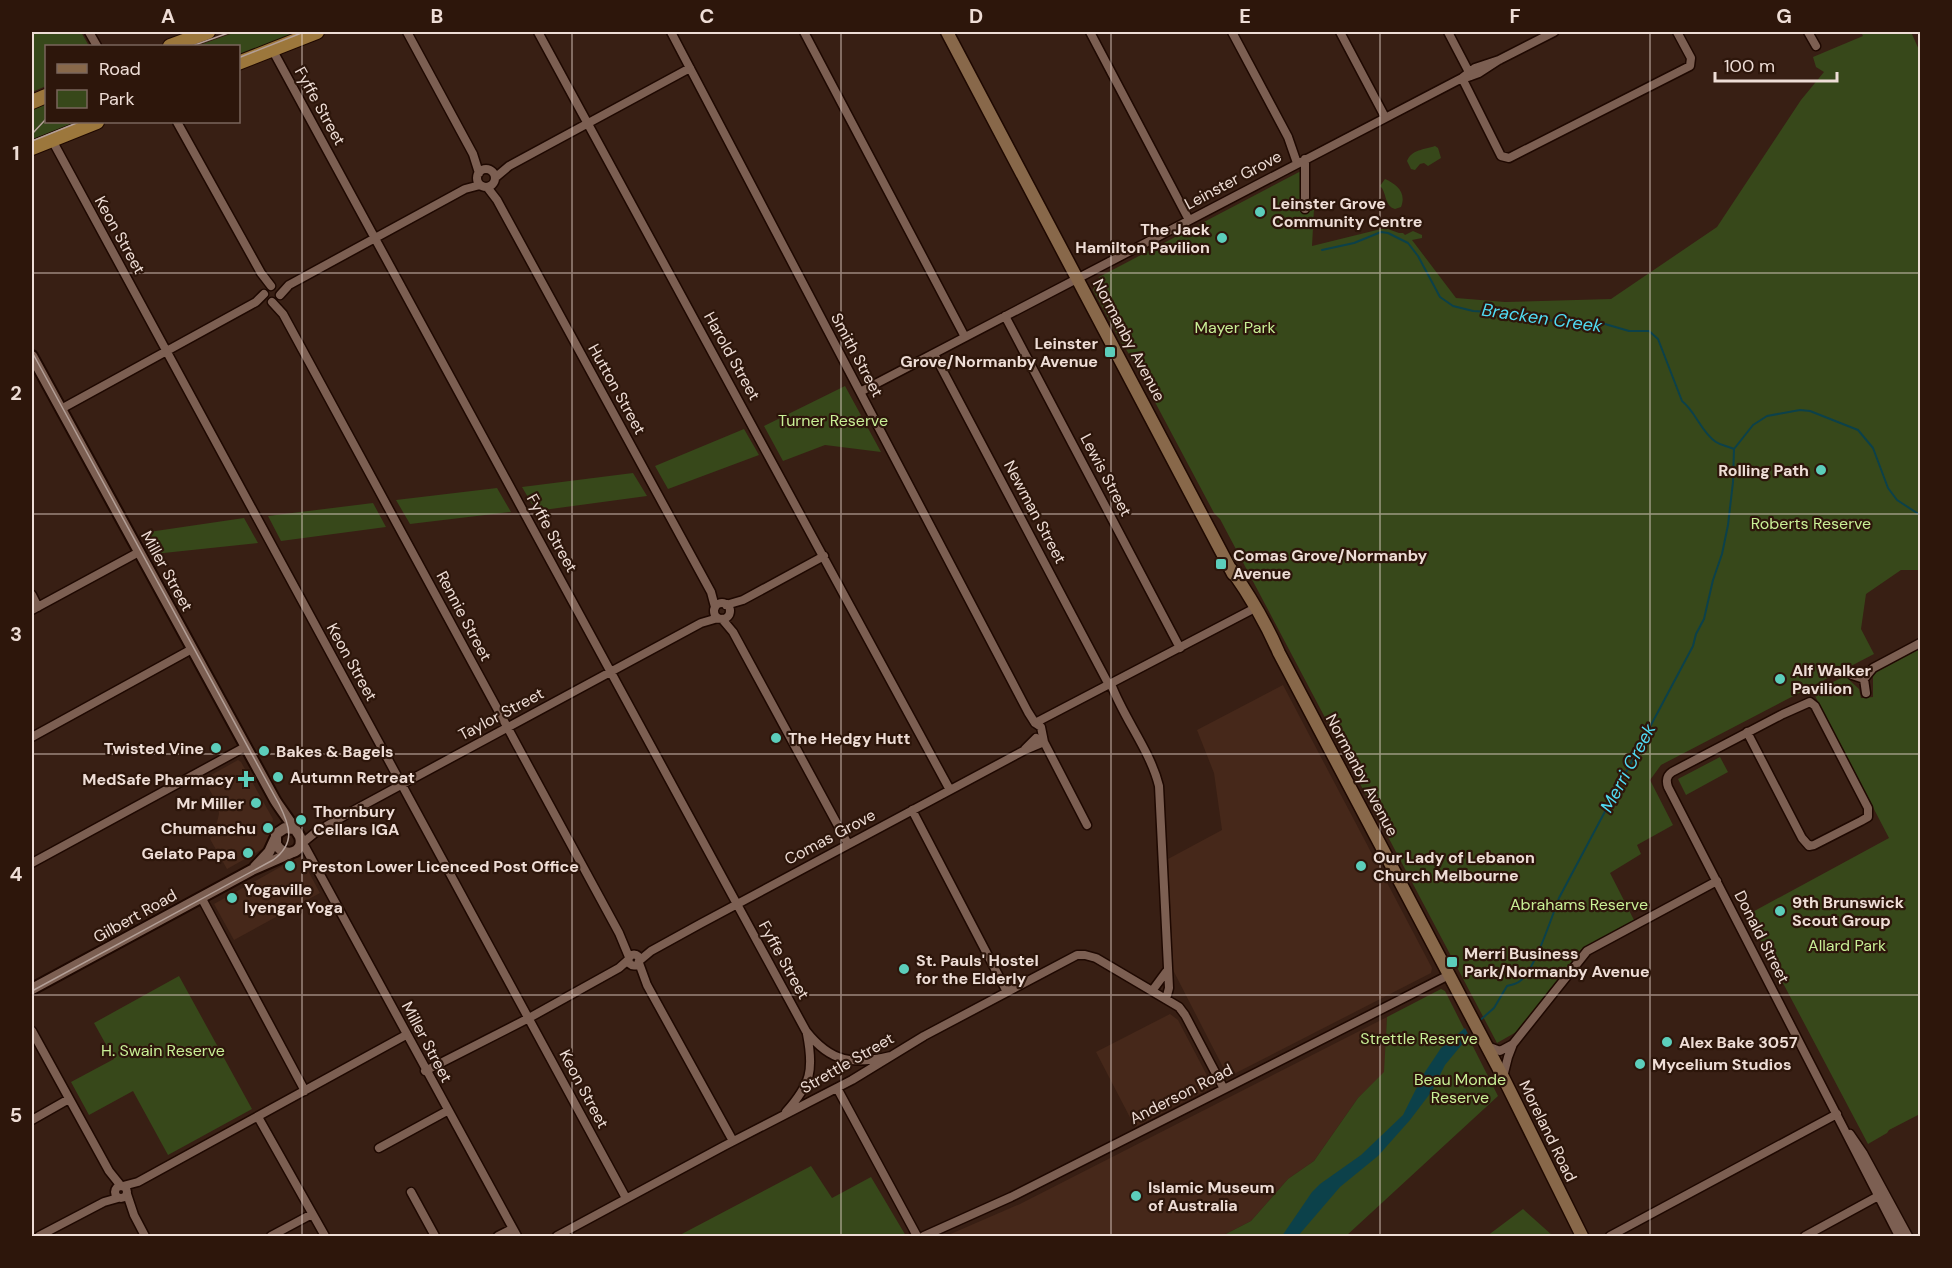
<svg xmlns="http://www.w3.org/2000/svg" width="1952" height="1268" viewBox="0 0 1952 1268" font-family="'DM Sans',sans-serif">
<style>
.built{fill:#46281a}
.green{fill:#37481a}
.water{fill:#0c414a}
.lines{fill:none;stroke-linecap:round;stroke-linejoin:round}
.stream{stroke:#0c414a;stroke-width:2}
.minor-casing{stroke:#1e0801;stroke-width:11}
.tertiary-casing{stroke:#1e0801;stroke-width:14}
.secondary-casing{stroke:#1e0801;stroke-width:15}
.trunk-casing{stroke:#1e0801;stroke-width:16}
.minor{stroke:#7c5f52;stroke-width:8}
.tertiary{stroke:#7c5f52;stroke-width:10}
.secondary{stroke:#88684a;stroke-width:12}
.trunk{stroke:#9c773c;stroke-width:14}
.tram{stroke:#b39f97;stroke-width:1.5}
.grid{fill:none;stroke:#eeddd6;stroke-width:1.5;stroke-opacity:0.55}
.poi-dot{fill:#5ccebb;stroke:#2d160b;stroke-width:2}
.labels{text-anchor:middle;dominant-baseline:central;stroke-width:4.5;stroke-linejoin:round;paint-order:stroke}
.street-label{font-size:16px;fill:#eeddd6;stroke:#2d160b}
.poi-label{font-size:16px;font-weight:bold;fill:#eeddd6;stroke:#2d160b;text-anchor:start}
.park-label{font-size:16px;fill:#c9ef96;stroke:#2d160b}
.water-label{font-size:18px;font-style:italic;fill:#50daf2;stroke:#2d160b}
.neatline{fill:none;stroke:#eeddd6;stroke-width:2}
.grid-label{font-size:20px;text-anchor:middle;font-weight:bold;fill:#eeddd6}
</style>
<rect width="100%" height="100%" fill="#381f14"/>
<!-- built -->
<path class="built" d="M1283,685L1432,968L1431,973L1228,1077L1173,970L1168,859L1222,830L1214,773L1197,730Z
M238,760L241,762L273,819L266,847L227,869L210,839L216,826L219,814L218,805L207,785L206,778Z
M300,856L320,893L234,940L214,904Z
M1170,1014L1178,1020L1213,1087L1135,1127L1096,1052Z
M1387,1017L1385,1072L1358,1098L1314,1161L1288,1179L1251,1221L1222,1236H946L1020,1204Z"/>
<!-- green -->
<path class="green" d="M32,32H81L89,46H46V86L32,92Z
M236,32H301L239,56L238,46H197Z
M1861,32H1911L1920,52V570H1901L1866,594L1861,629L1874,654L1661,765L1650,780L1673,825L1637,845L1641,854L1610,873L1634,920L1582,949L1518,1031L1497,1043L1220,519L1214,513L1131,357L1121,342L1093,290L1099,277L1301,171V208L1314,209L1312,246L1385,228L1399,233H1403L1405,235L1413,231L1422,235V238L1412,240L1456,298L1505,302L1611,299L1717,227L1801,100L1824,72L1816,67L1813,57L1863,36Z
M46,101V122H76L33,139L32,107Z
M1435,146L1438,148L1441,158L1428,166L1424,163L1420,164L1415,170L1411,169L1407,161C1412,149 1424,150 1435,146Z
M1385,179C1396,184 1407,192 1401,207L1395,209C1384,206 1387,192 1380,186Z
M845,386L881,452L825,445L783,461L764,426Z
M744,429L759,455L668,489L655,466Z
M633,473L647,496L536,511L522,487Z
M497,488L511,512L410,524L396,500Z
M373,503L386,527L281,541L268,516Z
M244,518L258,543L154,554L142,533Z
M1920,649V1112L1918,1115L1889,1130L1887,1133L1868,1144L1747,915L1889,838L1813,692L1845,676L1859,689L1861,698L1873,697V674Z
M1720,757L1728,772L1686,795L1678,779Z
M179,976L252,1109L168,1155L133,1091L89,1115L71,1082L114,1059L94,1023Z
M1441,989L1445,991L1498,1096L1346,1236H1222L1251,1221L1288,1179L1314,1161L1358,1098L1384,1072L1387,1017Z
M811,1166L832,1198L871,1177L906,1236H678Z
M1523,1209L1553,1236H1487Z"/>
<!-- water -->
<path class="water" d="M1465,1028L1469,1036L1445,1065L1432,1091L1410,1120L1378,1156L1340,1187L1298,1236H1282L1312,1192L1320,1184L1361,1155L1403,1115L1423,1075L1441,1048Z"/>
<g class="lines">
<!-- stream -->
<path class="stream" d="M1322,250L1354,243L1381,232L1388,233L1408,243L1418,256L1440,297L1453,306L1473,311L1522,314L1543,321L1562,320L1605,324L1629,331H1649L1658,339L1682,401C1696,412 1701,432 1716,442C1722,446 1728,446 1734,449
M1478,1022L1494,1008L1507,986C1511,985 1517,984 1520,981C1534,972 1552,916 1559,898L1693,646L1696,634L1704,619L1713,580L1722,554L1728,525L1733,482L1734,449L1753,425L1767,416L1800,410L1810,411L1858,430L1873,448L1888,488L1897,500L1920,515"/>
<defs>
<path id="minor" d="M89,32L97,46
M407,32L473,154L479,173
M538,32L950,790
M671,32L1028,712L1035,723L1041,727L1044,742L1087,825
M804,32L965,337
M1090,32L1189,220
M1232,32L1288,137L1297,163
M1340,32L1385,117
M1448,32L1471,76
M1808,32L1816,46
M272,49L806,1031C831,1063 853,1065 891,1056
M1468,77L1479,73L1499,60L1554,32
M1462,78L1501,156L1509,158L1690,66L1691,58L1677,32
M177,122L261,273L271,286
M52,140L626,1198
M477 178a9 9 0 1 1 18 0a9 9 0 1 1-18 0Z
M496,177L509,166L690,68
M487,187L497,200L711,592L715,607
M1305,209V159
M280,295L289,285L465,189L480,185
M272,302L283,314L619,933L629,957
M1005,316L1180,648
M934,354L1109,685
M860,392L1462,78L1475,68L1499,60
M61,409L256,302L264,294
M32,595L38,607
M714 611a8 8 0 1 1 16 0a8 8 0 1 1-16 0Z
M726,605L743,600L824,556
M32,610L139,552
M722,619L733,632L848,844
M1852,675L1864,679L1873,668L1920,643
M1864,679L1866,693
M1111,684C1124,719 1150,750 1159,786L1169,988L1166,999
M1035,723L1257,607
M1747,732L1802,838L1809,846L1814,845L1861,821L1868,817V808L1815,706L1810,702L1783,714L1672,772C1666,776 1666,781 1668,787L1899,1236
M32,737L192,649
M1025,749L1036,738
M912,810L1007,992
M300,841H305L316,832L349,813L701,623L718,618
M300,842L305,847L517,1236
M32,863L245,747
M201,897L305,1091
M628.5 960a5.5 5.5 0 1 1 11 0a5.5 5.5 0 1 1-11 0Z
M639,961L651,951L700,924L1025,750L1044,742
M639,963L647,985L733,1141
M1152,991L1166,972
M32,1031L109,1171L121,1186
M1487,1046L1500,1051L1513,1044
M425,1071L529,1018L619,968L628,960
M1503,1077L1508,1057L1513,1044L1587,951L1717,881
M837,1088L917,1236
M786,1112C811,1084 814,1070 807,1034
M258,1117L325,1236
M32,1120L69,1099
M1850,1134L1863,1153L1908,1236
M379,1148L447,1111
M115 1192a6 6 0 1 1 12 0a6 6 0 1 1-12 0Z
M123,1186L138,1182L406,1035
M411,1192L435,1236
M127,1194L134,1215L145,1236
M39,1236L104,1202L118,1198
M271,1236L312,1214
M498,1236L512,1229
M557,1236L724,1146L852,1080L924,1036L1077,955H1085L1096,958L1179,1007L1185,1015L1224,1089
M924,1236L1011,1197L1449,975
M1610,1236L1837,1114
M1805,1236L1882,1194"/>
<path id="tertiary" d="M32,356L275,800C279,807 298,832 300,837C305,853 284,859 276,844V834L285,828L294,829
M255,867L269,852L275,839
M32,989L252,870L291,853"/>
<path id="secondary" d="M947,32L1233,574
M1231,569C1250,596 1266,623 1279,653L1503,1077L1582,1236"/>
<path id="trunk" d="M170,46L208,32
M238,63L317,32
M32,102L46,96
M32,148L97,122"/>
</defs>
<!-- minor casing -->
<use href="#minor" class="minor-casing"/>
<!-- tertiary casing -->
<use href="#tertiary" class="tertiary-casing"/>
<!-- secondary casing -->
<use href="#secondary" class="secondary-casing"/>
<!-- trunk casing -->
<use href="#trunk" class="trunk-casing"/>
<!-- minor -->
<use href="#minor" class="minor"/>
<!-- tertiary -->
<use href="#tertiary" class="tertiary"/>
<!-- secondary -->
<use href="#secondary" class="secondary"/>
<!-- trunk -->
<use href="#trunk" class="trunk"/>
<!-- tram -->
<path class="tram" d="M192,46L231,32
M238,58L304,32
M32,134L46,119
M32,141L79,122
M32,352L279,804C290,826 296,843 273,860L32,991"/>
</g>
<!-- grid -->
<path class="grid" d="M302,32V1236M572,32V1236M841,32V1236M1111,32V1236M1380,32V1236M1650,32V1236M32,273H1920M32,514H1920M32,754H1920M32,995H1920"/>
<!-- markers -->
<g class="poi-dot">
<circle cx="1260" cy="212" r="6"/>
<circle cx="1222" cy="238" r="6"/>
<rect x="1104" y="346" width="12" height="12" rx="3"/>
<circle cx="1821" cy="470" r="6"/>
<rect x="1215" y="558" width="12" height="12" rx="3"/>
<circle cx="1780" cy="679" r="6"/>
<circle cx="776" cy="738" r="6"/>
<circle cx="216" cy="748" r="6"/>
<circle cx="264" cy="751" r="6"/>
<circle cx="278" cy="777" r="6"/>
<path d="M243 770h6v6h6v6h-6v6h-6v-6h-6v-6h6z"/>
<circle cx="256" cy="803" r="6"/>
<circle cx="301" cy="820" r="6"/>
<circle cx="268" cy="828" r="6"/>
<circle cx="248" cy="853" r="6"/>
<circle cx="290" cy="866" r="6"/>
<circle cx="1361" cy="866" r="6"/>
<circle cx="232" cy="898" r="6"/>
<circle cx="1780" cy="911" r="6"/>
<rect x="1446" y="956" width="12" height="12" rx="3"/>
<circle cx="904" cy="969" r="6"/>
<circle cx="1667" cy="1042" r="6"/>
<circle cx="1640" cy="1064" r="6"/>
<circle cx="1136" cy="1196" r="6"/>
</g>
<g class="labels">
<!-- street labels -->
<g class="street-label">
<text transform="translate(320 106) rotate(61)">Fyffe Street</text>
<text transform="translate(1233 180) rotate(-28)">Leinster Grove</text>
<text transform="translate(120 235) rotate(61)">Keon Street</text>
<text transform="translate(1129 340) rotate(62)">Normanby Avenue</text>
<text transform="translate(857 355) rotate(62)">Smith Street</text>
<text transform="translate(732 356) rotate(61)">Harold Street</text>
<text transform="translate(617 389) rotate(61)">Hutton Street</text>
<text transform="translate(1106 475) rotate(62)">Lewis Street</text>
<text transform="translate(1035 512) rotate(62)">Newman Street</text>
<text transform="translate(552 533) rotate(61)">Fyffe Street</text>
<text transform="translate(167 571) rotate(61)">Miller Street</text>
<text transform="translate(464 616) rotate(62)">Rennie Street</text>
<text transform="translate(352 662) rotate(61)">Keon Street</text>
<text transform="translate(501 714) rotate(-28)">Taylor Street</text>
<text transform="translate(1362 775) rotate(62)">Normanby Avenue</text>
<text transform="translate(830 837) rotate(-28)">Comas Grove</text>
<text transform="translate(135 916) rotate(-29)">Gilbert Road</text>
<text transform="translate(1762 937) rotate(63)">Donald Street</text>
<text transform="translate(784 960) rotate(61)">Fyffe Street</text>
<text transform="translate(427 1042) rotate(62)">Miller Street</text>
<text transform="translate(847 1063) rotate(-30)">Strettle Street</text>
<text transform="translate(584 1089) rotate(62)">Keon Street</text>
<text transform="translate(1181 1094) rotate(-27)">Anderson Road</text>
<text transform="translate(1548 1131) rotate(64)">Moreland Road</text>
</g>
<!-- poi labels -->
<g class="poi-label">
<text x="1272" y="203">Leinster Grove<tspan x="1272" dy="18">Community Centre</tspan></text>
<text x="1210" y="229" text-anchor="end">The Jack<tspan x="1210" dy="18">Hamilton Pavilion</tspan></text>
<text x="1098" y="343" text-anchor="end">Leinster<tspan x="1098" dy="18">Grove/Normanby Avenue</tspan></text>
<text x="1809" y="470" text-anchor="end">Rolling Path</text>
<text x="1233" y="555">Comas Grove/Normanby<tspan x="1233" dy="18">Avenue</tspan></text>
<text x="1792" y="670">Alf Walker<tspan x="1792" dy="18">Pavilion</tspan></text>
<text x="788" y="738">The Hedgy Hutt</text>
<text x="204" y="748" text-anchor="end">Twisted Vine</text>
<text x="276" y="751">Bakes &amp; Bagels</text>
<text x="290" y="777">Autumn Retreat</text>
<text x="234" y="779" text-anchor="end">MedSafe Pharmacy</text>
<text x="244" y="803" text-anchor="end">Mr Miller</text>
<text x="313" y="811">Thornbury<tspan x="313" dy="18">Cellars IGA</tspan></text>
<text x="256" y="828" text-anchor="end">Chumanchu</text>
<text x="236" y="853" text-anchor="end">Gelato Papa</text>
<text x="1373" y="857">Our Lady of Lebanon<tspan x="1373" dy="18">Church Melbourne</tspan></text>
<text x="302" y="866">Preston Lower Licenced Post Office</text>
<text x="244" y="889">Yogaville<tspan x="244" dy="18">Iyengar Yoga</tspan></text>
<text x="1792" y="902">9th Brunswick<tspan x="1792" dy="18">Scout Group</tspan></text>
<text x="1464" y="953">Merri Business<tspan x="1464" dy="18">Park/Normanby Avenue</tspan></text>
<text x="916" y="960">St. Pauls' Hostel<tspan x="916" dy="18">for the Elderly</tspan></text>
<text x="1679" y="1042">Alex Bake 3057</text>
<text x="1652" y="1064">Mycelium Studios</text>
<text x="1148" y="1187">Islamic Museum<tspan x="1148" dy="18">of Australia</tspan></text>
</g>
<!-- park labels -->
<g class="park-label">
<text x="1235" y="327">Mayer Park</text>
<text x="833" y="420">Turner Reserve</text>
<text x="1811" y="523">Roberts Reserve</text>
<text x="1579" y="904">Abrahams Reserve</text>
<text x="1847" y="945">Allard Park</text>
<text x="1419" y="1038">Strettle Reserve</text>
<text x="163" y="1050">H. Swain Reserve</text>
<text x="1460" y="1079">Beau Monde<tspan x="1460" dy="18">Reserve</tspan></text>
</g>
<!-- water labels -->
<g class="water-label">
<text transform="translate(1542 318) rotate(8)">Bracken Creek</text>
<text transform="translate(1628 768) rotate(-62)">Merri Creek</text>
</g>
</g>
<!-- border -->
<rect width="1952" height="1268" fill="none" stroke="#2d160b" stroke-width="66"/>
<!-- legend -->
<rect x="45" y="45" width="195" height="78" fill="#2d160b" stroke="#7a665c" stroke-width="1.5"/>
<rect x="57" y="64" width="30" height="9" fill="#88684a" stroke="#7a665c" stroke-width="1.5"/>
<text x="99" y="75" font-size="18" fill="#eeddd6">Road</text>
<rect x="57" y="90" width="30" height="18" fill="#37481a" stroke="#7a665c" stroke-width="1.5"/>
<text x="99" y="105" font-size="18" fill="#eeddd6">Park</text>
<!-- scale -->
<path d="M1715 72v9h122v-9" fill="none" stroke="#eeddd6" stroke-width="3"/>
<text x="1724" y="72" font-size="18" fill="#eeddd6" stroke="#2d160b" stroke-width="4.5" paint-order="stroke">100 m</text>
<rect x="33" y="33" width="1886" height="1202" class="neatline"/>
<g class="grid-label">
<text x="168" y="23">A</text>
<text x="437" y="23">B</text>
<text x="707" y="23">C</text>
<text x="976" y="23">D</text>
<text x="1245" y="23">E</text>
<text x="1515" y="23">F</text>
<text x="1784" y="23">G</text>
<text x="16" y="160">1</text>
<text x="16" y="400">2</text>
<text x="16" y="641">3</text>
<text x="16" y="881">4</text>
<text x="16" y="1122">5</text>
</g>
</svg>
